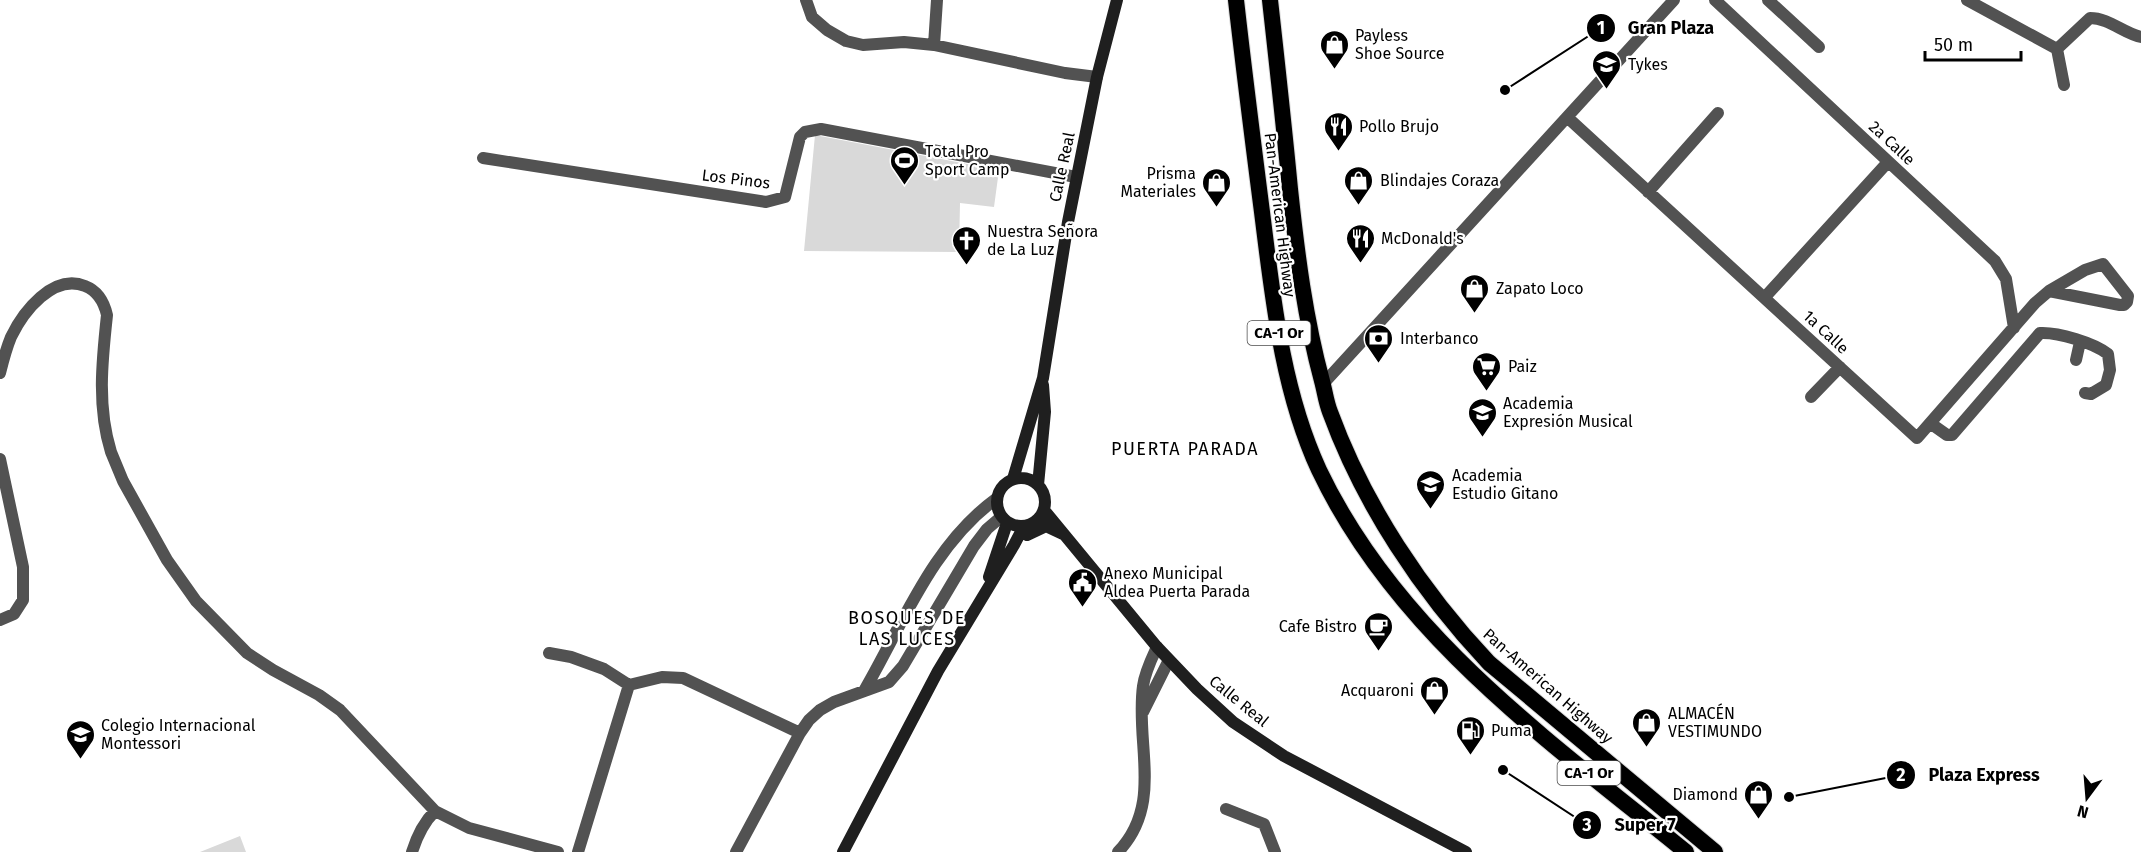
<svg xmlns="http://www.w3.org/2000/svg" width="2141" height="852" viewBox="0 0 2141 852" font-family="'Fira Sans',sans-serif">
<style>
.green{fill:#d9d9d9}
.lines{fill:none;stroke-linecap:round;stroke-linejoin:round}
.trunk-casing{stroke:#dbdbdb;stroke-width:18}
.minor{stroke:#525252;stroke-width:12}
.secondary{stroke:#1f1f1f;stroke-width:12}
.trunk{stroke:#000;stroke-width:16}
.labels{text-anchor:middle;dominant-baseline:central;stroke-width:4.5;stroke-linejoin:round;paint-order:stroke}
.shield{fill:#fff;stroke:#4c4c4c;stroke-width:1.5}
.shield-label{font-size:15px;font-weight:bold;fill:#000}
.poi-label{font-size:16px;fill:#000;stroke:#fff;text-anchor:start}
.street-label{font-size:16px;fill:#000;stroke:#fff}
.neighbourhood-label{font-size:18px;letter-spacing:1.5px;fill:#000;stroke:#fff}
.leader{fill:none;stroke:#000;stroke-width:2}
.callout-dot{fill:#000;stroke:#fff;stroke-width:2}
.mark-label{font-size:18px;text-anchor:middle;font-weight:bold;fill:#fff}
.callout-label{font-size:18px;text-anchor:middle;font-weight:bold;fill:#000;stroke:#fff;stroke-width:4.5;stroke-linejoin:round;paint-order:stroke}
</style>
<rect width="100%" height="100%" fill="#fff"/>
<!-- green -->
<path class="green" d="M815,135L999,170L994,207L960,203L959,252L804,251Z
M240,836L246,852H200Z"/>
<g class="lines">
<defs>
<path id="trunk" d="M1236,0C1244,71 1253,142 1262,212C1273,299 1282,390 1319,470C1397,634 1549,741 1686,852
M1270,0C1277,63 1284,126 1290,189C1297,255 1305,318 1322,381C1325,392 1326,402 1330,412C1364,505 1422,592 1489,663L1715,852"/>
</defs>
<!-- trunk casing -->
<use href="#trunk" class="trunk-casing"/>
<!-- minor -->
<path class="minor" d="M806,0L812,17L827,30L846,41L863,45L904,42L934,45L1065,73L1097,77
M1715,0L1995,261L2006,279L2014,328
M1768,0L1819,47
M1967,0L2057,49
M934,45L937,0
M2057,49L2090,18C2109,18 2123,33 2141,37
M2057,49L2064,85
M1567,117L1917,438L2035,303L2049,291L2120,305H2124L2127,302L2128,296L2103,264L2085,270L2049,291
M483,158L766,202L785,197L800,137L805,132L821,129L1076,177
M1648,192L1718,113
M1765,297L1888,162
M2076,360L2080,342
M0,373C3,361 6,349 11,337C23,312 53,273 85,286C98,291 104,302 107,315C102,361 97,407 111,452L123,481L167,560L196,601L247,653L273,670L319,695L340,710L435,811L469,828L558,852
M1323,384L1674,0
M1811,397L1840,367
M1930,423L1947,435H1952L2040,333C2058,332 2094,343 2108,354L2110,370L2106,385L2091,394L2085,393
M0,459L23,567V600L14,614L0,620
M549,653L571,657L604,669L629,685L662,677L683,678L800,733
M864,691C903,624 932,545 997,498
M1143,712L1169,660
M1226,809L1264,824L1275,852
M412,852C417,836 423,823 435,811
M578,852L629,685
M736,852L800,733L809,720L820,710L834,702L889,682L903,666L974,546L987,529L1001,517
M1118,852C1164,804 1135,744 1143,686C1145,672 1151,660 1157,647"/>
<!-- secondary -->
<path class="secondary" d="M997 502a24 24 0 1 1 48 0a24 24 0 1 1-48 0Z
M1013,479L1043,378L1068,222L1097,77L1117,0
M1038,485L1045,412L1043,385
M1044,510L1157,647L1197,689L1233,722L1284,756L1466,852
M1027,535L1046,526L1063,534
M989,577L1007,523
M843,852L938,671L1014,545L1024,526"/>
<!-- trunk -->
<use href="#trunk" class="trunk"/>
</g>
<!-- icons -->
<defs>
<symbol id="shop-pin" viewBox="-11 -11 22 30"><path d="M0 17L-7.5 6A9.5 9.5 0 1 1 7.5 6Z" fill="#000" stroke="#fff"/><path d="M-5-2.5h2.3a2.7 3.5 0 0 1 5.4 0H5L5.5 6h-11ZM-1.5-2.5h3a1.5 2.3 0 0 0-3 0Z" fill="#fff"/></symbol>
<symbol id="school-pin" viewBox="-11 -11 22 30"><path d="M0 17L-7.5 6A9.5 9.5 0 1 1 7.5 6Z" fill="#000" stroke="#fff"/><path d="M0-5L7-2L0 1L-7-2ZM-4 1L0 2.5L4 1V4Q0 6-4 4Z" fill="#fff"/></symbol>
<symbol id="restaurant-pin" viewBox="-11 -11 22 30"><path d="M0 17L-7.5 6A9.5 9.5 0 1 1 7.5 6Z" fill="#000" stroke="#fff"/><path d="M-5-6h1v4h1v-4h1v4h1v-4h1v5L-1.5 .5V6h-2V.5L-5-1ZM5-6V6H3V1.5H1.5Q1.5-4 5-6Z" fill="#fff"/></symbol>
<symbol id="stadium-pin" viewBox="-11 -11 22 30"><path d="M0 17L-7.5 6A9.5 9.5 0 1 1 7.5 6Z" fill="#000" stroke="#fff"/><path d="M0-5a6.5 5 0 1 0 0 10a6.5 5 0 1 0 0-10ZM-3.5-1.8h7v3.6h-7Z" fill="#fff"/></symbol>
<symbol id="church-pin" viewBox="-11 -11 22 30"><path d="M0 17L-7.5 6A9.5 9.5 0 1 1 7.5 6Z" fill="#000" stroke="#fff"/><path d="M-1.2-6h2.4v3.5h3.3v2.4h-3.3V6h-2.4V-.1h-3.3v-2.4h3.3Z" fill="#fff"/></symbol>
<symbol id="bank-pin" viewBox="-11 -11 22 30"><path d="M0 17L-7.5 6A9.5 9.5 0 1 1 7.5 6Z" fill="#000" stroke="#fff"/><path d="M-6-4H6V4H-6ZM0-2.3a2.3 2.3 0 1 0 0 4.6a2.3 2.3 0 1 0 0-4.6Z" fill="#fff"/></symbol>
<symbol id="supermarket-pin" viewBox="-11 -11 22 30"><path d="M0 17L-7.5 6A9.5 9.5 0 1 1 7.5 6Z" fill="#000" stroke="#fff"/><path d="M-6-5.5h2.5l.6 2H6L4.5 2H-2.5L-4.4-4H-6ZM-1.5 3.2a1.3 1.3 0 1 0 .1 0ZM3 3.2a1.3 1.3 0 1 0 .1 0Z" fill="#fff"/></symbol>
<symbol id="civic-pin" viewBox="-11 -11 22 30"><path d="M0 17L-7.5 6A9.5 9.5 0 1 1 7.5 6Z" fill="#000" stroke="#fff"/><path d="M-.6-6.5H3V-4.5H.6V-3L4-1V1h2V6H-6V1h2V-1L-.6-3ZM-1.2 2.5V6h2.4V2.5Z" fill="#fff"/></symbol>
<symbol id="cafe-pin" viewBox="-11 -11 22 30"><path d="M0 17L-7.5 6A9.5 9.5 0 1 1 7.5 6Z" fill="#000" stroke="#fff"/><path d="M-5.5-4.5H6V0H3Q3 3.5 0 3.5H-2.5Q-5.5 3.5-5.5 0ZM3-3.2v2h1.7v-2ZM-6 4.5H4V6H-6Z" fill="#fff"/></symbol>
<symbol id="fuel-pin" viewBox="-11 -11 22 30"><path d="M0 17L-7.5 6A9.5 9.5 0 1 1 7.5 6Z" fill="#000" stroke="#fff"/><path d="M-5.5-6h7V0h2V4h1.3V-2.5L3-4.5l.8-.8L6-3V5H2.5V1h-1V6h-7ZM-4.2-4.7v3.2H.2V-4.7Z" fill="#fff"/></symbol>
</defs>
<g fill-rule="evenodd">
<use href="#shop-pin" x="1318" y="28" width="33" height="45"/>
<use href="#school-pin" x="1590" y="48" width="33" height="45"/>
<use href="#restaurant-pin" x="1322" y="110" width="33" height="45"/>
<use href="#stadium-pin" x="888" y="144" width="33" height="45"/>
<use href="#shop-pin" x="1342" y="164" width="33" height="45"/>
<use href="#shop-pin" x="1200" y="166" width="33" height="45"/>
<use href="#restaurant-pin" x="1344" y="222" width="33" height="45"/>
<use href="#church-pin" x="950" y="224" width="33" height="45"/>
<use href="#shop-pin" x="1458" y="272" width="33" height="45"/>
<use href="#bank-pin" x="1362" y="322" width="33" height="45"/>
<use href="#supermarket-pin" x="1470" y="350" width="33" height="45"/>
<use href="#school-pin" x="1466" y="396" width="33" height="45"/>
<use href="#school-pin" x="1414" y="468" width="33" height="45"/>
<use href="#civic-pin" x="1066" y="566" width="33" height="45"/>
<use href="#cafe-pin" x="1362" y="610" width="33" height="45"/>
<use href="#shop-pin" x="1418" y="674" width="33" height="45"/>
<use href="#shop-pin" x="1630" y="706" width="33" height="45"/>
<use href="#fuel-pin" x="1454" y="714" width="33" height="45"/>
<use href="#school-pin" x="64" y="718" width="33" height="45"/>
<use href="#shop-pin" x="1742" y="778" width="33" height="45"/>
</g>
<g class="labels">
<!-- shield labels -->
<g class="shield">
<rect x="1247.5" y="321" width="63" height="24" rx="4.5"/>
<rect x="1557.5" y="761" width="63" height="24" rx="4.5"/>
</g>
<g class="shield-label">
<text x="1279" y="333">CA-1 Or</text>
<text x="1589" y="773">CA-1 Or</text>
</g>
<!-- poi labels -->
<g class="poi-label">
<text x="1355" y="35">Payless<tspan x="1355" dy="18">Shoe Source</tspan></text>
<text x="1628" y="64">Tykes</text>
<text x="1359" y="126">Pollo Brujo</text>
<text x="925" y="151">Total Pro<tspan x="925" dy="18">Sport Camp</tspan></text>
<text x="1196" y="173" text-anchor="end">Prisma<tspan x="1196" dy="18">Materiales</tspan></text>
<text x="1380" y="180">Blindajes Coraza</text>
<text x="987" y="231">Nuestra Señora<tspan x="987" dy="18">de La Luz</tspan></text>
<text x="1381" y="238">McDonald's</text>
<text x="1496" y="288">Zapato Loco</text>
<text x="1400" y="338">Interbanco</text>
<text x="1508" y="366">Paiz</text>
<text x="1503" y="403">Academia<tspan x="1503" dy="18">Expresión Musical</tspan></text>
<text x="1452" y="475">Academia<tspan x="1452" dy="18">Estudio Gitano</tspan></text>
<text x="1104" y="573">Anexo Municipal<tspan x="1104" dy="18">Aldea Puerta Parada</tspan></text>
<text x="1357" y="626" text-anchor="end">Cafe Bistro</text>
<text x="1414" y="690" text-anchor="end">Acquaroni</text>
<text x="1668" y="713">ALMACÉN<tspan x="1668" dy="18">VESTIMUNDO</tspan></text>
<text x="101" y="725">Colegio Internacional<tspan x="101" dy="18">Montessori</tspan></text>
<text x="1491" y="730">Puma</text>
<text x="1738" y="794" text-anchor="end">Diamond</text>
</g>
<!-- street labels -->
<g class="street-label">
<text transform="translate(1892 143) rotate(43)">2a Calle</text>
<text transform="translate(1062 167) rotate(-78)">Calle Real</text>
<text transform="translate(736 179) rotate(7)">Los Pinos</text>
<text transform="translate(1280 215) rotate(83)">Pan-American Highway</text>
<text transform="translate(1826 332) rotate(43)">1a Calle</text>
<text transform="translate(1548 686) rotate(41)">Pan-American Highway</text>
<text transform="translate(1239 701) rotate(39)">Calle Real</text>
</g>
<!-- neighbourhood labels -->
<g class="neighbourhood-label">
<text x="1185" y="449">PUERTA PARADA</text>
<text x="907" y="618">BOSQUES DE<tspan x="907" dy="21">LAS LUCES</tspan></text>
</g>
</g>
<!-- callouts -->
<path class="leader" d="M1505 90L1601 28M1789 797L1901 775M1503 770L1587 825"/>
<g class="callout-dot">
<circle cx="1505" cy="90" r="6"/>
<circle cx="1789" cy="797" r="6"/>
<circle cx="1503" cy="770" r="6"/>
<circle cx="1601" cy="28" r="15"/>
<circle cx="1901" cy="775" r="15"/>
<circle cx="1587" cy="825" r="15"/>
</g>
<g class="mark-label">
<text x="1601" y="34">1</text>
<text x="1901" y="781">2</text>
<text x="1587" y="831">3</text>
</g>
<g class="callout-label">
<text x="1671" y="34">Gran Plaza</text>
<text x="1984" y="781">Plaza Express</text>
<text x="1645" y="831">Super 7</text>
</g>
<!-- north arrow -->
<g transform="translate(2087 798) rotate(196)" stroke="#ffffff" stroke-width="4.5" paint-order="stroke">
<path d="M0-4.5L10 22L0 15L-10 22Z" fill="#000000"/>
<text y="-9" font-size="16" font-weight="bold" text-anchor="middle" fill="#000000">N</text>
</g>
<!-- scale -->
<path d="M1925 51v9h96v-9" fill="none" stroke="#000000" stroke-width="3"/>
<text x="1934" y="51" font-size="18" fill="#000000" stroke="#ffffff" stroke-width="4.5" paint-order="stroke">50 m</text>
</svg>
